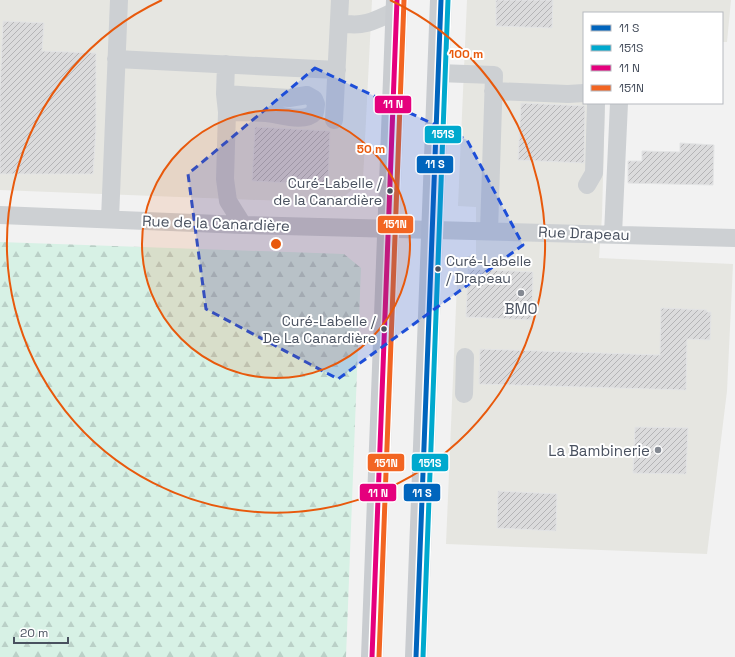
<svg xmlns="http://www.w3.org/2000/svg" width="735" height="657" viewBox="0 0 735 657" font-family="'Space Grotesk',sans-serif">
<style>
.commercial{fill:#e6e6e1}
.forest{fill:url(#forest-firs)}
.building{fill:url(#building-hatch);stroke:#e3e4e5}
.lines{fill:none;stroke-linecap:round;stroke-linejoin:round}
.minor{stroke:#cdd0d3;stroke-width:18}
.major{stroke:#c9ccd0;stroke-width:22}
.bus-1-casing{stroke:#fff;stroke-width:8}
.bus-2-casing{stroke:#fff;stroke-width:8}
.bus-3-casing{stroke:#fff;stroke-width:8}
.bus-4-casing{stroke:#fff;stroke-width:8}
.bus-1{stroke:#0065bd;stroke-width:5}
.bus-2{stroke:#00a9ce;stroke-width:5}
.bus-3{stroke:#e5007d;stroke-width:5}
.bus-4{stroke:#f26522;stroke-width:5}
.marked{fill:#1d4ed8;fill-opacity:0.2;stroke:#1d4ed8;stroke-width:3;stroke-dasharray:8 5;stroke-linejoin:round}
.ring{fill:none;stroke:#e8590c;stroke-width:2}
.bus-dot{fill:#49515f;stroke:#fff;stroke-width:1.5}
.poi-dot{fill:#848992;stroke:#fff;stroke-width:1.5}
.labels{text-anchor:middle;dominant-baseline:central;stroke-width:4;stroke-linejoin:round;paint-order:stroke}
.bus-label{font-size:14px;fill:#49515f;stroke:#fff;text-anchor:end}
.street-label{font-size:15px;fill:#49515f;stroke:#fff}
.poi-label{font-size:15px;fill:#49515f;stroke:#fff}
.centre{fill:#e8590c;stroke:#fff;stroke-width:2}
.ring-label{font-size:12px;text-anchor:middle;font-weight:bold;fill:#e8590c;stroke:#fff;stroke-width:4;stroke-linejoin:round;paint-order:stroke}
.line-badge{stroke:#fff;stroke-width:1.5}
.badge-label{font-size:11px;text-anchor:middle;font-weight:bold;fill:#fff}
</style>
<defs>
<pattern id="forest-firs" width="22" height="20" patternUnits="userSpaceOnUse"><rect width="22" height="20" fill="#d7f1e5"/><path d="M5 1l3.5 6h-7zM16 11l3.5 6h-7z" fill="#bad0c7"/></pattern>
<pattern id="building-hatch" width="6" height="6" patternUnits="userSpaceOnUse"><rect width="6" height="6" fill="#dbdbdc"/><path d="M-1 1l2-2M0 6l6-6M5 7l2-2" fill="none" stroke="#b4b4b6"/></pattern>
</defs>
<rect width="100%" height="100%" fill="#f2f2f2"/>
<!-- commercial -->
<path class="commercial" d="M0,0H372L363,180L337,203L0,190Z
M467,0H731L727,42H722V13H584V103H605L602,216L599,258L733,264L727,391L707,554L446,544L458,259L476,254V207L458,206Z"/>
<!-- forest -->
<path class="forest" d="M0,242L344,254L361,268L346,657H0Z"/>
<!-- building -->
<path class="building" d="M496,0H553L552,28L496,26Z
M3,21L44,23L42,51L96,53V129L93,174H0V90Z
M521,103L585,106L584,163L518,160Z
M255,127L330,131L328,185L252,181Z
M680,143L714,145L713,185L628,183V161H642V151L680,152Z
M468,269L533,272L532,320L466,317Z
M661,308L707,310V312H711L710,340L687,339L686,390L479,384L480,349L660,355Z
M635,427L688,428L686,474L633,473Z
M498,491L557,494L556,531L497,528Z"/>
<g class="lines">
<!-- minor -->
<path class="minor" d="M339,22C361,29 377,20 397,10
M116,59L337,70
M226,64L225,94L227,112L225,179L228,201L243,225
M438,73L494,75L489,231
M493,91L568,94L584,93
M225,94L289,98L307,95L314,99L316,104L315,112C304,124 279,114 266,113C253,112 240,112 227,112
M334,120L340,0
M587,185L594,173L596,103
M0,215L243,225L735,238
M110,219L119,0
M613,234L619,103
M464,394L465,357"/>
<!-- major -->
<path class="major" d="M372,657L397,0
M416,657L441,0"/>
<defs>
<path id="bus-1" d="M416,657L441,0"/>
<path id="bus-2" d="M423,657L448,0"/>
<path id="bus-3" d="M372,657L397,0"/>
<path id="bus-4" d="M379,657L404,0"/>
</defs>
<!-- bus-1 casing -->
<use href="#bus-1" class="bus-1-casing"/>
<!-- bus-2 casing -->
<use href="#bus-2" class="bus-2-casing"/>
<!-- bus-3 casing -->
<use href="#bus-3" class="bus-3-casing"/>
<!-- bus-4 casing -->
<use href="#bus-4" class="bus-4-casing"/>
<!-- bus-1 -->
<use href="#bus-1" class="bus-1"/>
<!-- bus-2 -->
<use href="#bus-2" class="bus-2"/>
<!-- bus-3 -->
<use href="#bus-3" class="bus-3"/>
<!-- bus-4 -->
<use href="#bus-4" class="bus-4"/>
</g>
<!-- marked area -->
<path class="marked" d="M315,68L467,140L523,245L338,379L206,309L188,174Z"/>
<!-- distance rings -->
<circle cx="276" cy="244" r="134" fill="#e8590c" fill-opacity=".12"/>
<g class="ring">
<circle cx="276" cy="244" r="134"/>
<path d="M390 0A269 269 0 1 1 162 0"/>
</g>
<!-- markers -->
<g class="bus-dot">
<circle cx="390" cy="191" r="3.5"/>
<circle cx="438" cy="269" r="3.5"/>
<circle cx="384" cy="329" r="3.5"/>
</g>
<g class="poi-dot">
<circle cx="521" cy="293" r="4"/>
<circle cx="658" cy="450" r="4"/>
</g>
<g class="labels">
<!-- bus labels -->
<g class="bus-label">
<text x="382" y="183">Curé-Labelle /<tspan x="382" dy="17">de la Canardière</tspan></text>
<text x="446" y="261" text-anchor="start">Curé-Labelle<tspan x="446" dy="17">/ Drapeau</tspan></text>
<text x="376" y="321">Curé-Labelle /<tspan x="376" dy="17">De La Canardière</tspan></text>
</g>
<!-- street labels -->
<g class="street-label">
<text transform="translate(216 223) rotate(2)">Rue de la Canardière</text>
<text transform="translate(584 233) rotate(2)">Rue Drapeau</text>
</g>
<!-- poi labels -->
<g class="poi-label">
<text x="521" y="308">BMO</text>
<text x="650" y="450" text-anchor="end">La Bambinerie</text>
</g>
</g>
<circle cx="276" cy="244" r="6" class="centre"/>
<g class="ring-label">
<text x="466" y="58">100 m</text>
<text x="371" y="153">50 m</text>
</g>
<g class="line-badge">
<rect x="374" y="95" width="38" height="19" rx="4" fill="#e5007d"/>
<rect x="424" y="125" width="38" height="19" rx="4" fill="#00a9ce"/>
<rect x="416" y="155" width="38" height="19" rx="4" fill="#0065bd"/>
<rect x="377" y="215" width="37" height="19" rx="4" fill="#f26522"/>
<rect x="367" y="453" width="38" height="19" rx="4" fill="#f26522"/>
<rect x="411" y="453" width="38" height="19" rx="4" fill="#00a9ce"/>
<rect x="359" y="483" width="38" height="19" rx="4" fill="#e5007d"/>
<rect x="403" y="483" width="38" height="19" rx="4" fill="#0065bd"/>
</g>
<g class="badge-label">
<text x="393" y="108">11 N</text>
<text x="443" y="138">151S</text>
<text x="435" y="168">11 S</text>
<text x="395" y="228">151N</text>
<text x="386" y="467">151N</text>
<text x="430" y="467">151S</text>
<text x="378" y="497">11 N</text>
<text x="422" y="497">11 S</text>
</g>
<!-- legend -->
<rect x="583" y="12" width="140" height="92" fill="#ffffff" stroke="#b6b9bf"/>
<rect x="591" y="25" width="20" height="6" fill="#0065bd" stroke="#b6b9bf"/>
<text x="619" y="32" font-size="12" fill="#49515f">11 S</text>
<rect x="591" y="45" width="20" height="6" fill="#00a9ce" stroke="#b6b9bf"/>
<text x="619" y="52" font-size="12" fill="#49515f">151S</text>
<rect x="591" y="65" width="20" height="6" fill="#e5007d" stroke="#b6b9bf"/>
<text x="619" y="72" font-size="12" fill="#49515f">11 N</text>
<rect x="591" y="85" width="20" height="6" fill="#f26522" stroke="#b6b9bf"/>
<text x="619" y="92" font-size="12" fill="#49515f">151N</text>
<!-- scale -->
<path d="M14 637v6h54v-6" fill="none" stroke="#49515f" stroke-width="2"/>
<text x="20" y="637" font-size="12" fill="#49515f" stroke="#ffffff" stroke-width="3" paint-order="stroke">20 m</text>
</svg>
